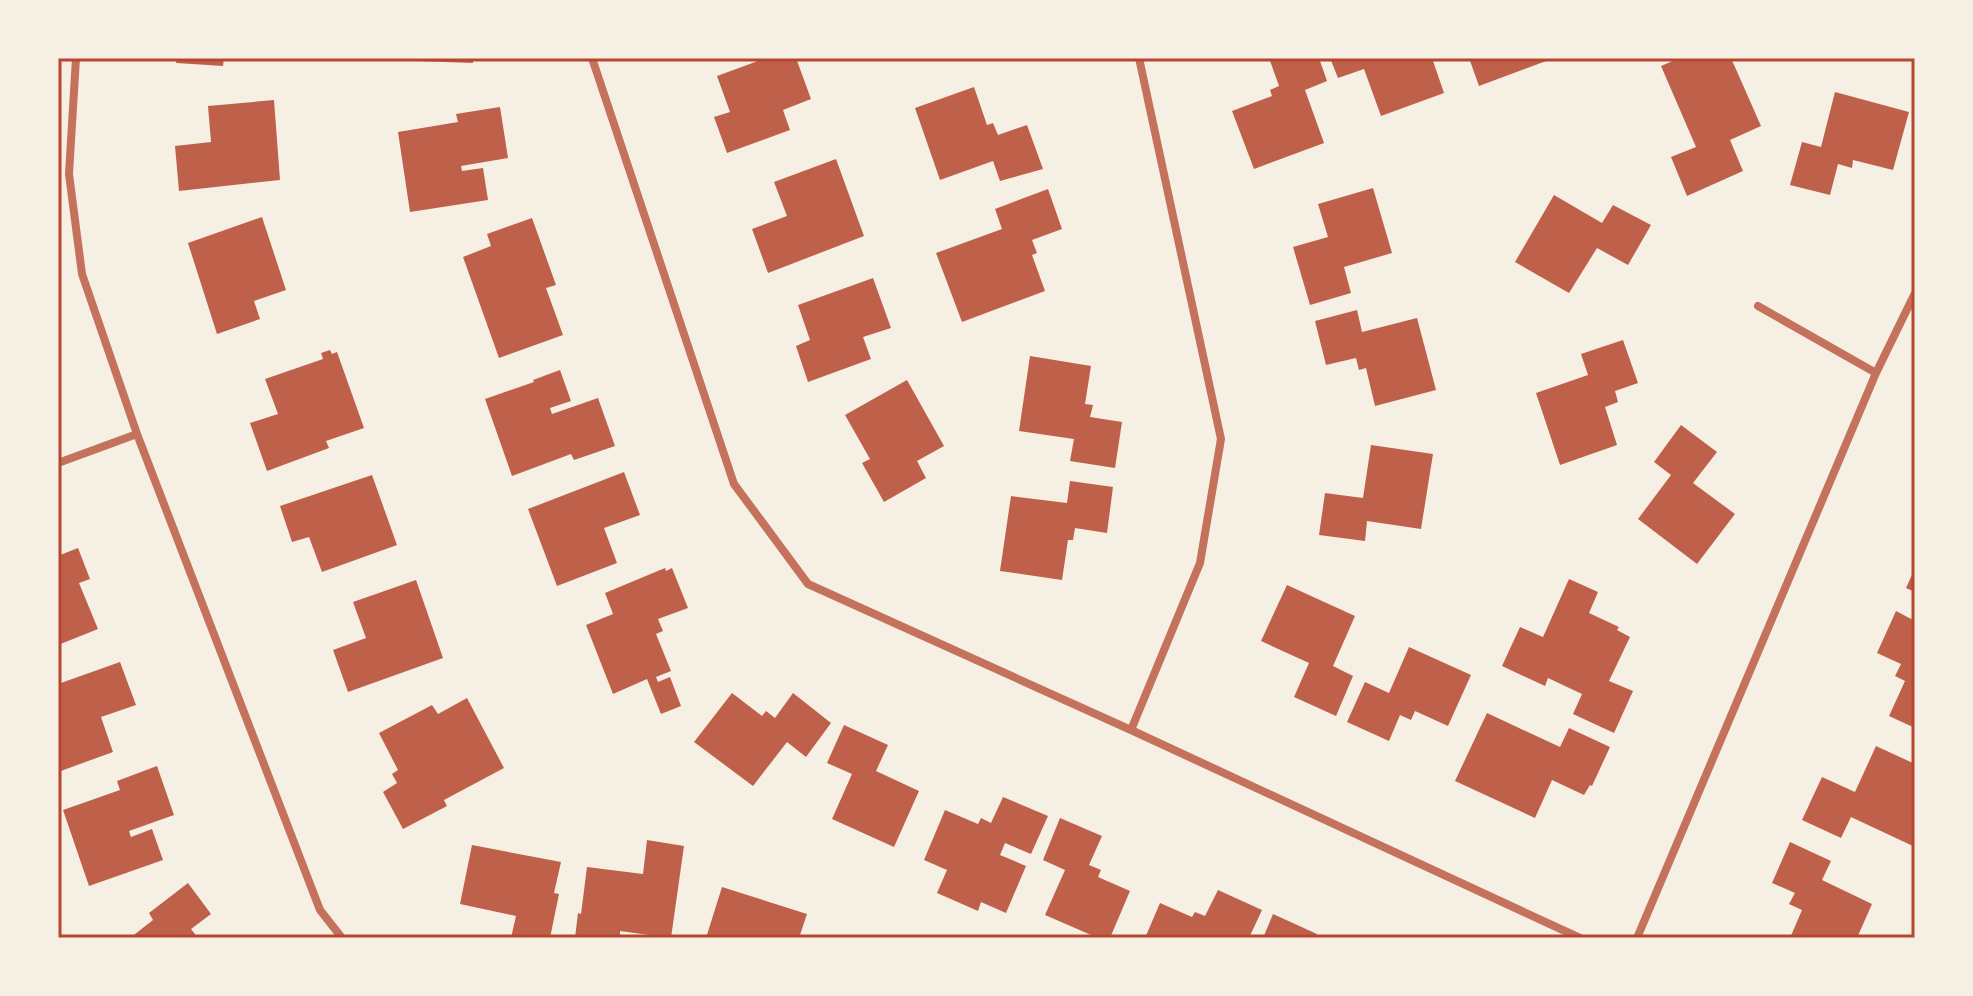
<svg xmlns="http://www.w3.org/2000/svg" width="1973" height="996" viewBox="0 0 1973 996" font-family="Lato,sans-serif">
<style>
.building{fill:#bf614a}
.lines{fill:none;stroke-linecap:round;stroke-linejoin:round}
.minor{stroke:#c5725c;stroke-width:8}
.neatline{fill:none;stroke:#b5482f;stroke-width:3}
</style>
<rect width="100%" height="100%" fill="#f6efe4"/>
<!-- building -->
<path class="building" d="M177,58H224L223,66L176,63Z
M416,58H473V63L416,61Z
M766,58H796L811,99L783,110L790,130L727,153L714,117L730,112L717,76Z
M1269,58H1319L1327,81L1305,90L1324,143L1254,169L1232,111L1272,96L1270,90L1279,86Z
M1330,58H1432L1444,93L1381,116L1364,69L1338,78Z
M1469,58H1548L1549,60L1479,86Z
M1680,58H1731L1761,126L1730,140L1743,171L1687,196L1671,157L1696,147L1661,66Z
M974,87L987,125L993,123L998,135L1027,125L1043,169L1000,181L993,161L940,180L915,108Z
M1835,92L1909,112L1893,170L1853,160L1852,168L1838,164L1830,195L1790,185L1802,142L1821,147Z
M274,100L280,180L179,191L175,146L211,142L208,106Z
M500,107L508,158L461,166L462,171L483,168L488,200L410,212L398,132L458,122L456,114Z
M836,159L864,236L768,273L752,229L787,216L774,182Z
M1373,188L1392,253L1344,267L1351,293L1310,305L1293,247L1328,237L1318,204Z
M1048,189L1062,229L1032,240L1037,253L1032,255L1045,291L962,322L936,253L1002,229L995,209Z
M1554,195L1602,223L1613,205L1651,225L1628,265L1597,248L1569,293L1515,262Z
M262,217L286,290L254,301L260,319L217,334L188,243Z
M532,218L556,285L546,288L563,335L499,358L463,257L491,246L487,234Z
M873,278L891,328L863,337L871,359L808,382L796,346L810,340L798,305Z
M1357,310L1362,332L1417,318L1436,390L1375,406L1366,368L1359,370L1356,358L1326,365L1315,321Z
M1623,340L1638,383L1615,391L1618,402L1605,407L1617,445L1560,465L1536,393L1588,375L1581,354Z
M330,350L332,354L337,352L364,428L326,441L329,448L267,471L250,423L278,414L265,379L323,359L321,353Z
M1030,356L1091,366L1085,404L1093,405L1090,417L1122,422L1115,468L1070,461L1074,439L1019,431Z
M560,370L571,401L550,408L552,414L598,398L615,446L574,460L571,454L512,476L485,399L534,382L533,380Z
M907,380L944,446L917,461L926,478L884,502L862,463L870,459L845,415Z
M1681,425L1717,452L1693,483L1735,514L1697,564L1638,519L1671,475L1654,462Z
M1371,445L1433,454L1421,529L1367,521L1365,541L1319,535L1325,493L1363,498Z
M624,472L640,515L604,528L617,563L557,586L528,509Z
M372,475L397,545L322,572L309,537L292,542L280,506Z
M1070,481L1113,487L1107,533L1075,528L1073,540H1068L1062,580L1000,571L1011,496L1067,503Z
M78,548L90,579L79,583L98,629L58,645V559L61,557L60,555Z
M665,568L666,571L672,568L688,608L658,619L663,631L656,634L671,671L656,677L658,682L670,677L681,706L661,714L647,679L613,694L586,625L613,614L605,593Z
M1915,568V592L1906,588Z
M1569,579L1598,592L1589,613L1619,627L1617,630L1630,637L1609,681L1633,691L1614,733L1573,714L1582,694L1548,678L1545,686L1502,666L1520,627L1543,637Z
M416,580L443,658L348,692L333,650L366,638L353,602Z
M1287,585L1355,616L1333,666L1353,676L1336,716L1294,697L1309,663L1261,641Z
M1896,611L1915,621V728L1889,716L1905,681L1895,676L1901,664L1877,653Z
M1409,647L1471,675L1448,726L1415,711L1411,720L1400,715L1389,741L1347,722L1365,682L1389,693Z
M120,662L136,705L101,717L113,752L58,772V684Z
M732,693L762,716L766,711L775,718L793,693L831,723L806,757L787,742L753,786L694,742Z
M467,698L504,768L444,800L447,806L403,829L383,792L397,783L392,774L398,770L379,733L432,705L438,714Z
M1487,713L1560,747L1569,728L1610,747L1592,786L1590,785L1584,795L1552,780L1535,818L1455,781Z
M844,725L888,745L876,771L919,791L894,847L832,819L852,774L827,763Z
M1876,746L1915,764V847L1851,817L1841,838L1802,820L1822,777L1855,792Z
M157,766L174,815L129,831L131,837L152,829L163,860L89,886L63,810L120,790L117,781Z
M1003,797L1048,816L1031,854L1005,843L1000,855L1026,866L1006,913L981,902L978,911L937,893L947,870L924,860L945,810L978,824L981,818L991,823Z
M1060,818L1102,836L1089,865L1101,870L1098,877L1130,891L1110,938H1098L1045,915L1065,870L1043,860Z
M647,840L684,846L671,938L620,931V938H575L578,913L581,914L587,867L643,874Z
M1790,842L1831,861L1822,880L1872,904L1857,938H1790L1802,910L1789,904L1795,893L1772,883Z
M472,845L561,862L554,893L559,894L550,938H511L516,916L460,904Z
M188,883L211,914L191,929L198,938H130L153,920L149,913Z
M722,887L807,914L799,938H706Z
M1218,890L1262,910L1249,938L1220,937L1219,938H1145L1160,903L1192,917L1195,912L1205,916Z
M1273,914L1317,934L1315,938H1263Z"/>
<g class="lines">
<!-- minor -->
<path class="minor" d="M76,58L69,174L82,274L137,434L320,910L342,938
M592,58L734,484L808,584L1131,730L1580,938
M1758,306L1876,373
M58,463L137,434
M1131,730L1200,563L1221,439L1139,58
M1637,938L1876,373L1915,293"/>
</g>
<!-- border -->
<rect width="1973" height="996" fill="none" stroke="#f6efe4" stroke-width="120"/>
<rect x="60" y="60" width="1853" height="876" class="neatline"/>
</svg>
